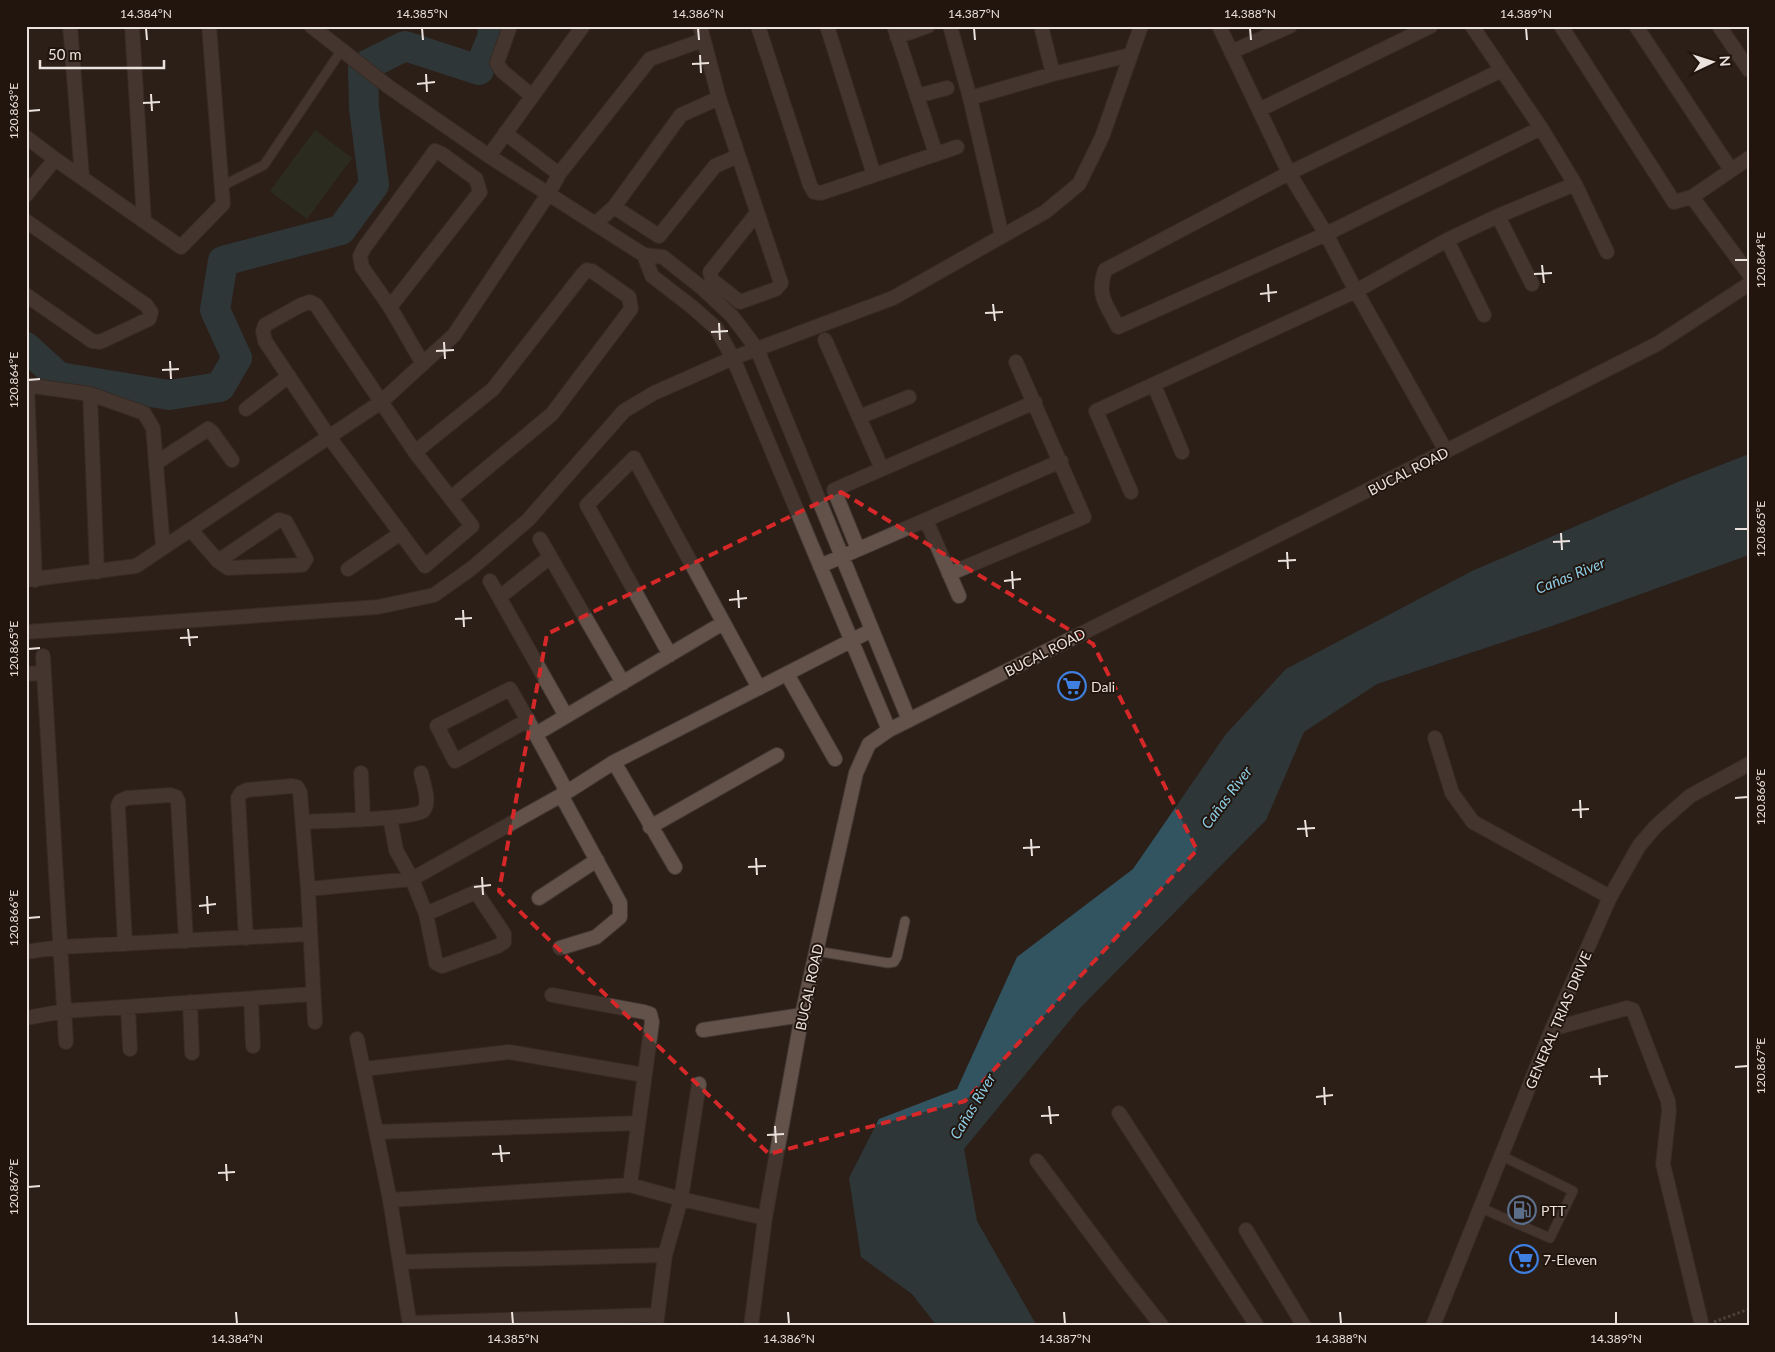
<svg xmlns="http://www.w3.org/2000/svg" width="1775" height="1352" viewBox="0 0 1775 1352" font-family="Lato,sans-serif">
<style>
.green{fill:#2a3d29}
.water{fill:#325360}
.lines{fill:none;stroke-linecap:round;stroke-linejoin:round}
.river{stroke:#325360;stroke-width:30}
.service-casing{stroke:#433834;stroke-width:11}
.minor-casing{stroke:#433834;stroke-width:16}
.tertiary-casing{stroke:#433834;stroke-width:16}
.secondary-casing{stroke:#433834;stroke-width:16}
.path{stroke:#756963;stroke-width:3;stroke-dasharray:2.5 2.5;stroke-linecap:butt}
.service{stroke:#62524a;stroke-width:9}
.minor{stroke:#62524a;stroke-width:14}
.tertiary{stroke:#62524a;stroke-width:14}
.secondary{stroke:#62524a;stroke-width:14}
.marked{fill:none;stroke:#d62828;stroke-width:4;stroke-dasharray:10 6;stroke-linejoin:round}
.ticks{fill:none;stroke:#ebe2dd;stroke-width:2}
.labels{text-anchor:middle;dominant-baseline:central;stroke-width:4;stroke-linejoin:round;paint-order:stroke}
.street-label{font-size:14px;fill:#ebe2dd;stroke:#22150e}
.poi-label{font-size:14px;fill:#ebe2dd;stroke:#22150e;text-anchor:start}
.water-label{font-size:15px;font-style:italic;fill:#8ccde5;stroke:#22150e}
.neatline{fill:none;stroke:#ebe2dd;stroke-width:2}
.ticks-label{font-size:12px;text-anchor:middle;fill:#ebe2dd}
</style>
<rect width="100%" height="100%" fill="#2c1f17"/>
<!-- green -->
<path class="green" d="M315,130L352,158L307,219L270,191Z"/>
<!-- water -->
<path class="water" d="M1749,454V555L1552,626L1377,684L1304,732L1266,820L1080,1008L964,1149L977,1221L1037,1326H937L912,1294L861,1257L849,1178L879,1119L957,1089L1017,957L1133,869L1226,734L1286,669L1472,571L1685,479Z"/>
<g class="lines">
<!-- river -->
<path class="river" d="M26,347L59,377L169,395L220,387L237,358L215,310L223,261L341,230L374,185L364,108L363,67L405,46L479,70L492,38L493,26"/>
<defs>
<path id="service" d="M222,186L264,165L341,51
M816,951L888,963L894,962L897,957L905,921
M1481,1208L1550,1238L1573,1191L1502,1156"/>
<path id="minor" d="M70,26L82,177
M132,26L144,221
M311,26L389,87L489,156L644,255L663,257L701,287L732,316L757,349L909,720
M510,26L497,63L502,71L532,96
M700,26L719,98L781,283L776,289L740,302L712,280L710,272L757,213
M758,26L810,185L814,192L821,193L957,147
M827,26L874,175
M894,26L936,154
M950,26L970,98L1002,236
M1219,26L1289,173L1326,234L1356,291L1446,451
M1561,26L1674,202L1692,197L1749,158
M1636,26L1731,170
M1719,26L1749,70
M897,37L928,26
M1231,52L1290,26
M1502,70L1289,173L1105,270C1096,296 1107,305 1118,327L1326,234L1541,128
M1053,74L1130,55
M917,96L947,88
M719,98L681,115L614,207L659,236L715,166L738,156
M970,98L1053,74L1041,26
M1259,110L1431,26
M505,133L559,174
M26,137L55,159L181,247L223,204L209,26
M489,156L583,26
M1575,184L1607,252
M26,195L55,159
M1692,197L1749,274
M1498,216L1532,284
M26,221L146,305L151,312L149,319L100,342L92,341L26,295
M595,224L614,207
M1447,240L1484,315
M644,255L652,276L691,306L716,328L733,358L889,730
M310,302L316,305L415,452L472,526L425,566L329,437L265,341L263,331L265,325L301,305Z
M390,307L480,192L476,179L442,154L435,151L364,248L360,256L362,267L390,307L423,364
M825,340L882,469
M26,385L90,394L144,413L153,428L163,548
M27,385L35,580
M1154,385L1182,452
M90,394L97,572
M246,409L289,376
M859,417L909,397
M415,452L493,389L582,275L587,270L592,271L629,297L631,309L552,414L451,498
M156,463L208,429L212,432L232,460
M1131,492L1096,411L1356,291L1447,240L1498,216L1575,184L1541,128L1472,26
M926,520L959,596
M191,530L218,561L228,568L302,565L306,559L286,522L279,520L218,561
M540,539L623,683
M858,549L834,490L1035,402
M820,566L1061,461
M348,569L401,533
M949,574L1084,517L1016,362
M26,580L136,566L381,402L454,335L549,193L559,174L650,59L703,40
M490,581L566,716
M500,597L550,557
M670,655L587,505L634,458L759,688
M43,656L66,1042
M26,674L44,673
M787,674L835,759
M528,720L455,761L437,726L510,689C530,723 548,757 567,792
M536,734L723,623
M1435,738L1452,793L1473,822L1610,897
M614,762L675,867
M361,773L363,818
M390,818L396,850L412,879L426,914L436,963L442,966L498,946L504,942V934L476,892L426,914
M303,822C320,821 415,819 423,811C431,803 423,782 421,773
M650,827L777,755
M308,889L412,879L567,792L614,762L872,630
M539,898L597,860
M246,938L238,798L241,793L247,790L292,786L297,787L300,792L308,889L315,1022
M125,944L118,806L120,801L127,798L170,795L176,797L178,801L186,941
M560,948L596,937L620,917V903L561,795
M26,952L60,947L310,934
M552,995L644,1012L650,1014L652,1022L630,1185
M251,999L253,1046
M190,1002L192,1053
M128,1007L130,1049
M26,1018L65,1011L313,994
M1552,1029L1627,1008L1633,1010L1668,1101L1669,1111L1663,1164L1702,1326
M703,1030L802,1015
M357,1039L390,1200L410,1326
M364,1069L509,1052L644,1075
M1119,1113L1257,1326
M376,1132L638,1123
M1037,1161L1124,1278L1162,1326
M390,1200L630,1185L681,1199L765,1218
M1246,1230L1304,1326
M400,1262L665,1255
M410,1323L657,1315
M656,1326L665,1255L681,1199L699,1084"/>
<path id="tertiary" d="M26,632L378,607L434,595L472,568L528,520L624,411L654,393L733,358L893,298L1045,212L1079,184L1102,137L1141,26
M751,1326L765,1218L802,1015L856,773L869,744L889,730L1446,451L1657,344L1749,284"/>
<path id="secondary" d="M1433,1326L1552,1029L1610,897L1639,846L1655,827L1690,796L1749,764"/>
</defs>
<!-- service casing -->
<use href="#service" class="service-casing"/>
<!-- minor casing -->
<use href="#minor" class="minor-casing"/>
<!-- tertiary casing -->
<use href="#tertiary" class="tertiary-casing"/>
<!-- secondary casing -->
<use href="#secondary" class="secondary-casing"/>
<!-- path -->
<path class="path" d="M1714,1322L1749,1309"/>
<!-- service -->
<use href="#service" class="service"/>
<!-- minor -->
<use href="#minor" class="minor"/>
<!-- tertiary -->
<use href="#tertiary" class="tertiary"/>
<!-- secondary -->
<use href="#secondary" class="secondary"/>
</g>
<!-- marked area -->
<path d="M0 0H1775V1352H0ZM841,492L1093,644L1197,850L965,1101L769,1154L499,891L547,634Z" fill="#2c1f17" fill-opacity=".55" fill-rule="evenodd"/>
<path class="marked" d="M841,492L1093,644L1197,850L965,1101L769,1154L499,891L547,634Z"/>
<!-- ticks -->
<path class="ticks" d="M146,28L147,40M422,28L423,40M698,28L699,40M974,28L975,40M1250,28L1251,40M1526,28L1527,40M700,55L701,73M692,64L709,63M426,74L427,92M417,84L435,82M151,94L152,111M143,103L160,102M28,111L40,110M1735,260H1748M1542,265L1544,283M1534,274L1552,273M1268,284L1269,302M1260,294L1277,292M993,304L995,321M985,313L1003,312M719,323L720,340M711,332L728,331M444,342L445,359M436,351L454,350M170,361L171,379M162,370L179,369M28,380L40,379M1735,529H1748M1561,533L1562,550M1553,542L1570,541M1287,552L1288,569M1278,561L1296,560M1012,571L1013,589M1004,581L1021,579M738,590L739,608M729,600L747,598M463,610L464,627M455,619L472,618M188,629L190,646M180,638L198,637M28,649L40,648M1735,798L1748,797M1580,800L1581,818M1572,810L1589,809M1305,820L1307,837M1297,829L1315,828M1031,839L1032,856M1023,848L1040,847M756,858L757,875M748,867L766,866M482,877L483,895M474,887L491,885M207,896L208,914M199,906L216,904M28,918L40,917M1735,1067L1748,1066M1599,1068L1600,1085M1590,1077L1608,1076M1324,1087L1325,1105M1316,1097L1333,1095M1049,1106L1051,1124M1041,1116L1059,1115M775,1126L776,1143M767,1135L784,1134M500,1145L502,1162M492,1154L510,1153M226,1164L227,1181M218,1173L235,1172M28,1187L40,1186M236,1312L237,1324M512,1312L513,1324M788,1312L789,1324M1064,1312L1065,1324M1340,1312L1341,1324M1616,1312V1324"/>
<!-- icons -->
<defs>
<symbol id="supermarket-ring" viewBox="-11 -11 22 22"><circle r="9.5" fill="#22150e" stroke="#3f7fe0" stroke-width="1.5"/><path d="M-6-5.5h2.5l.6 2H6L4.5 2H-2.5L-4.4-4H-6ZM-1.5 3.2a1.3 1.3 0 1 0 .1 0ZM3 3.2a1.3 1.3 0 1 0 .1 0Z" fill="#3f7fe0"/></symbol>
<symbol id="fuel-ring" viewBox="-11 -11 22 22"><circle r="9.5" fill="#22150e" stroke="#5c6f8a" stroke-width="1.5"/><path d="M-5.5-6h7V0h2V4h1.3V-2.5L3-4.5l.8-.8L6-3V5H2.5V1h-1V6h-7ZM-4.2-4.7v3.2H.2V-4.7Z" fill="#5c6f8a"/></symbol>
</defs>
<g fill-rule="evenodd">
<use href="#supermarket-ring" x="1056" y="670" width="32" height="32"/>
<use href="#fuel-ring" x="1506" y="1194" width="32" height="32"/>
<use href="#supermarket-ring" x="1508" y="1243" width="32" height="32"/>
</g>
<g class="labels">
<!-- street labels -->
<g class="street-label">
<text transform="translate(1408 471) rotate(-27)">BUCAL ROAD</text>
<text transform="translate(1045 652) rotate(-27)">BUCAL ROAD</text>
<text transform="translate(809 987) rotate(-78)">BUCAL ROAD</text>
<text transform="translate(1558 1020) rotate(-67)">GENERAL TRIAS DRIVE</text>
</g>
<!-- poi labels -->
<g class="poi-label">
<text x="1091" y="686">Dali</text>
<text x="1541" y="1210">PTT</text>
<text x="1543" y="1259">7-Eleven</text>
</g>
<!-- water labels -->
<g class="water-label">
<text transform="translate(1570 575) rotate(-22)">Cañas River</text>
<text transform="translate(1226 797) rotate(-53)">Cañas River</text>
<text transform="translate(972 1106) rotate(-59)">Cañas River</text>
</g>
</g>
<!-- border -->
<rect width="1775" height="1352" fill="none" stroke="#22150e" stroke-width="55"/>
<!-- north arrow -->
<g transform="translate(1712 62) rotate(86)" stroke="#22150e" stroke-width="4" paint-order="stroke">
<path d="M0-4L9 19L0 12L-9 19Z" fill="#ebe2dd"/>
<text y="-8" font-size="14" font-weight="bold" text-anchor="middle" fill="#ebe2dd">N</text>
</g>
<!-- scale -->
<path d="M40 60v8h124v-8" fill="none" stroke="#ebe2dd" stroke-width="2.5"/>
<text x="48" y="60" font-size="15" fill="#ebe2dd" stroke="#22150e" stroke-width="4" paint-order="stroke">50 m</text>
<rect x="28" y="28" width="1720" height="1296" class="neatline"/>
<g class="ticks-label">
<text x="146" y="18">14.384°N</text>
<text x="422" y="18">14.385°N</text>
<text x="698" y="18">14.386°N</text>
<text x="974" y="18">14.387°N</text>
<text x="1250" y="18">14.388°N</text>
<text x="1526" y="18">14.389°N</text>
<text transform="translate(14 111) rotate(-90)" y="4">120.863°E</text>
<text transform="translate(1761 260) rotate(-90)" y="4">120.864°E</text>
<text transform="translate(14 380) rotate(-90)" y="4">120.864°E</text>
<text transform="translate(1761 529) rotate(-90)" y="4">120.865°E</text>
<text transform="translate(14 649) rotate(-90)" y="4">120.865°E</text>
<text transform="translate(1761 797) rotate(-90)" y="4">120.866°E</text>
<text transform="translate(14 918) rotate(-90)" y="4">120.866°E</text>
<text transform="translate(1761 1066) rotate(-90)" y="4">120.867°E</text>
<text transform="translate(14 1187) rotate(-90)" y="4">120.867°E</text>
<text x="237" y="1343">14.384°N</text>
<text x="513" y="1343">14.385°N</text>
<text x="789" y="1343">14.386°N</text>
<text x="1065" y="1343">14.387°N</text>
<text x="1341" y="1343">14.388°N</text>
<text x="1616" y="1343">14.389°N</text>
</g>
</svg>
